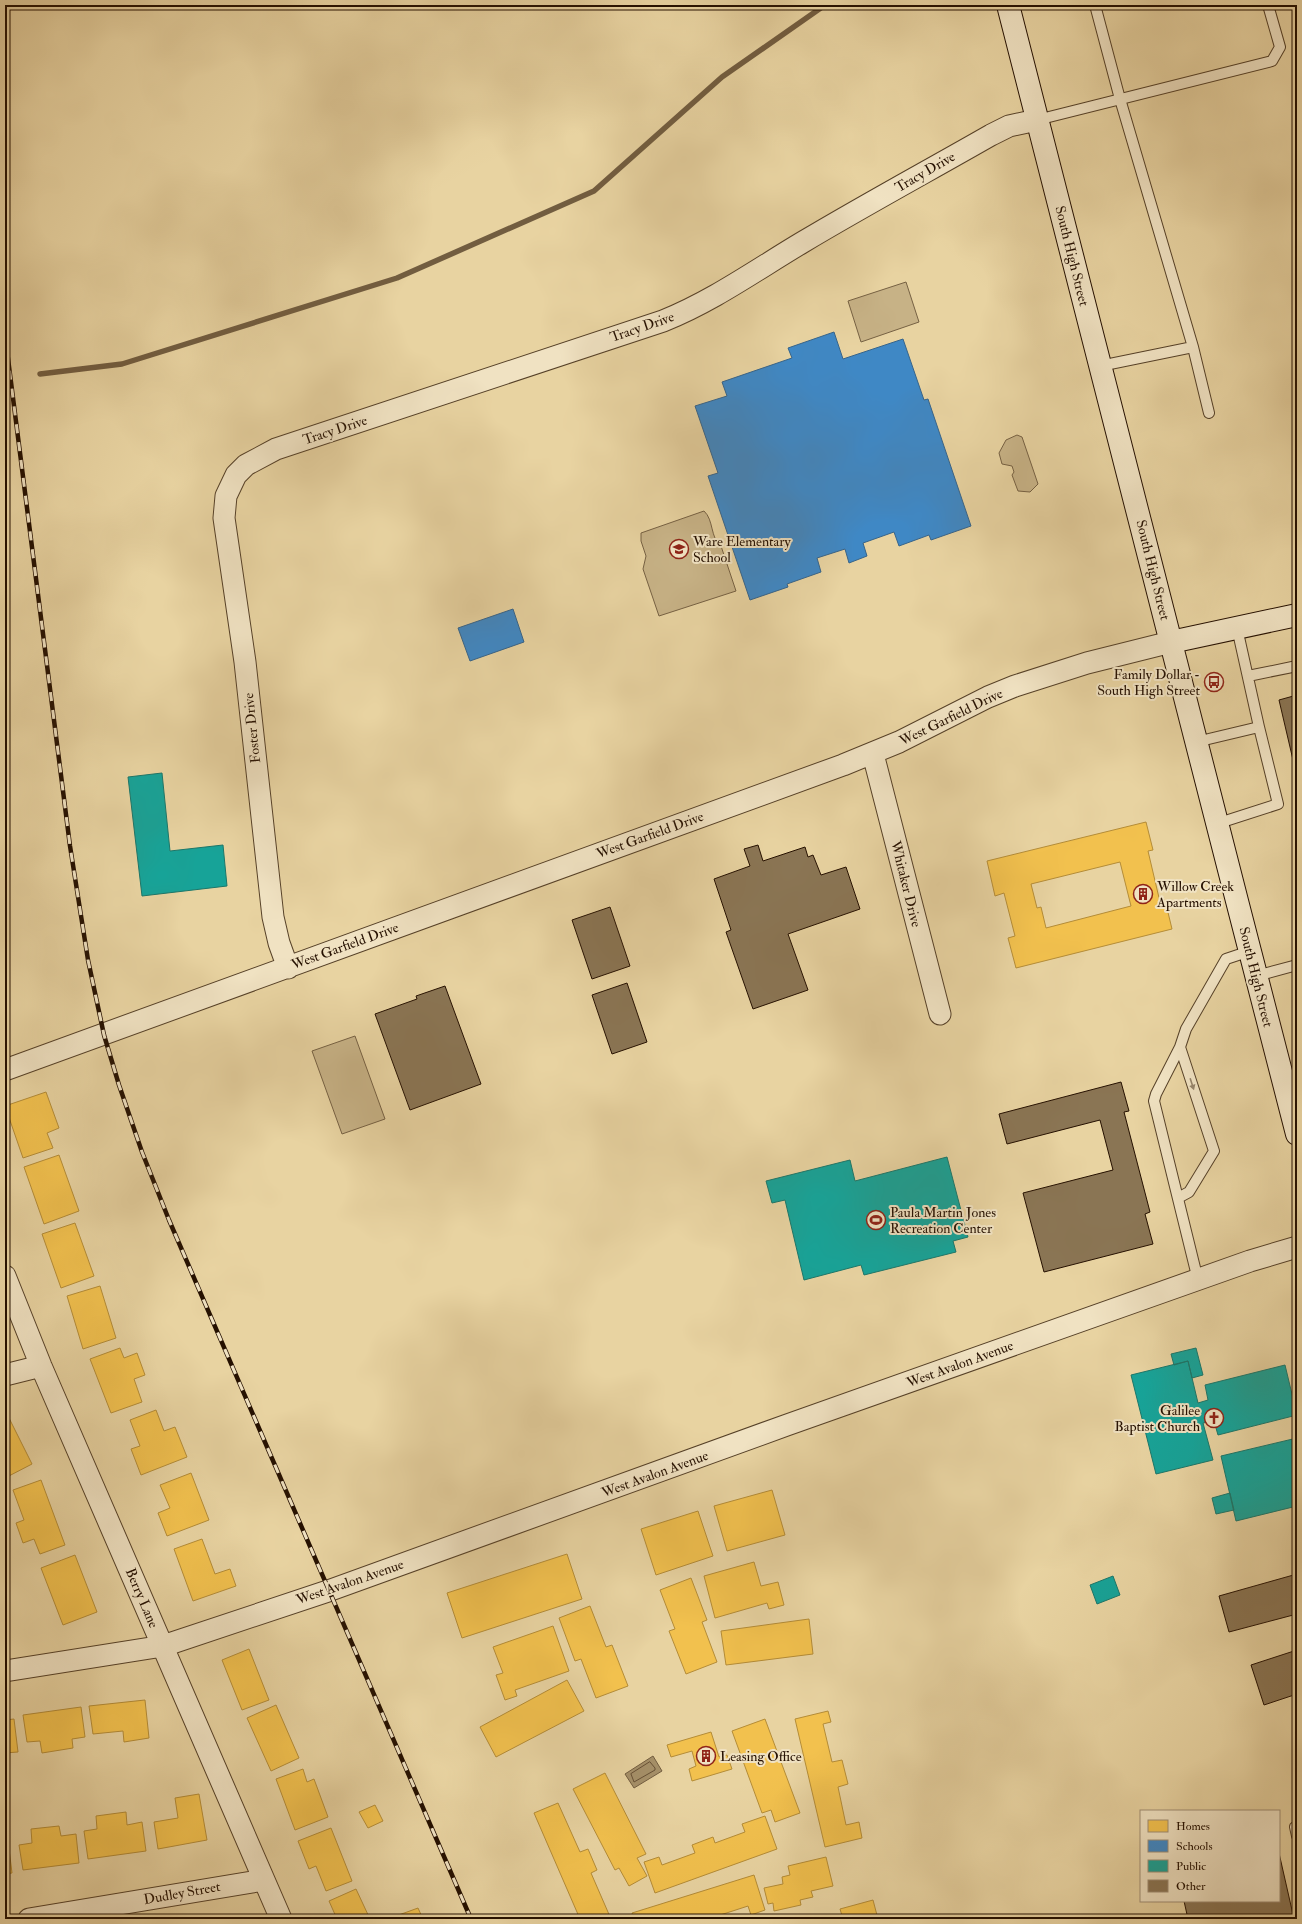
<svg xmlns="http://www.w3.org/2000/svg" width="1302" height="1924" viewBox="0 0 1302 1924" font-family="'IM FELL Double Pica',serif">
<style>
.green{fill:#c7b286;stroke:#766143}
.water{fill:#a6916a;stroke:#725d40}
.homes{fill:#f2c14e;stroke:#b48c37;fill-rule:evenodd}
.schools{fill:#3f88c5;stroke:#37648a}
.public{fill:#17a398;stroke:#1b776a}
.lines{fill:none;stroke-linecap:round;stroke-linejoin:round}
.shore{stroke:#665035;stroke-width:1}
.stream{stroke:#725d40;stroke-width:5.5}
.building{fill:#8a7554;stroke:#251000}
.lane-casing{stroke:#564128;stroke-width:12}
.street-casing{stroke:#564128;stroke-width:23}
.secondary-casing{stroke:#251000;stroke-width:24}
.lane{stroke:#f0e2c2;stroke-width:10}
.street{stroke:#f0e2c2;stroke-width:21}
.secondary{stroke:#f0e2c2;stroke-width:22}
.rail-casing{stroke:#251000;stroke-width:4.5}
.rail{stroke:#f0e2c2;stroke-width:3;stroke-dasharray:9;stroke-linecap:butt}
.oneway{fill:#95846b}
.labels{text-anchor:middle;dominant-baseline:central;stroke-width:4;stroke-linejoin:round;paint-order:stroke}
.street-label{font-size:14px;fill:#251000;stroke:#f0e2c2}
.poi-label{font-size:14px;fill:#251000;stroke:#f0e2c2;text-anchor:start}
</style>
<rect width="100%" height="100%" fill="#e8d3a1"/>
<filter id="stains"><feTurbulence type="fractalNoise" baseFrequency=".005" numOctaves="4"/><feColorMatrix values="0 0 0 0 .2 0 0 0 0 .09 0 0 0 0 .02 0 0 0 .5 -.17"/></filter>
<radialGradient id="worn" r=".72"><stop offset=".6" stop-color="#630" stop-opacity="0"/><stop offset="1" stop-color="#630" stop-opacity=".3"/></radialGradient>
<!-- green -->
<path class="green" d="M906,282L919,322L861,342L848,301Z
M1017,435L1022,437L1038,484L1030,492L1018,491L1012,475L1014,472L1012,466L1002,464L999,453L1006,440Z
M704,511C714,520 710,538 721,546L736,591L659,616L643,569L646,556L641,541V533Z
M355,1036L385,1119L342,1134L312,1051Z"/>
<!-- water -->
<path class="water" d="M653,1756L662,1771L634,1788L625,1774Z"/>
<!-- homes -->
<path class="homes" d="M1146,822L1153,850L1148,851L1160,902L1165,900L1172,929L1016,968L1008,938L1015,936L1004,893L995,896L987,861ZM1120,862L1131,906L1046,928L1041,907L1037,908L1031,884Z
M46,1092L59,1128L47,1133L53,1148L23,1158L5,1106Z
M59,1155L79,1211L44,1224L24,1167Z
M75,1223L94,1276L61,1288L42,1234Z
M100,1286L116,1338L83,1349L67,1296Z
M120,1348L124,1358L137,1353L145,1375L134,1379L142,1402L111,1413L90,1359Z
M156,1410L164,1431L175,1427L187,1457L141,1475L131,1449L140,1446L130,1420Z
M7,1414L32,1464L5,1478V1415Z
M191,1473L209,1520L167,1536L158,1513L170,1508L160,1485Z
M41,1480L65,1545L40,1554L34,1539L23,1543L16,1523L24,1520L13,1490Z
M772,1490L785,1535L727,1551L714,1506Z
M698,1511L713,1556L656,1575L641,1529Z
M202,1539L215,1574L230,1569L236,1586L193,1601L174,1549Z
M567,1554L582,1599L462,1638L447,1593Z
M75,1555L97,1612L63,1625L41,1568Z
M754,1562L761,1586L778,1582L784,1605L769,1609L767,1603L715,1618L704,1576Z
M691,1578L707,1620L702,1622L717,1662L686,1674L669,1631L675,1629L660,1590Z
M590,1606L606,1647L612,1645L628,1686L596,1698L581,1659L575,1661L559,1618Z
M809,1619L813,1654L726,1665L721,1631Z
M553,1626L569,1671L515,1690L517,1696L505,1700L496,1675L503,1673L493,1647Z
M249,1649L269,1700L242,1710L222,1660Z
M567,1680L584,1711L496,1757L480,1727Z
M145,1700L149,1738L124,1742L123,1731L93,1734L89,1706Z
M276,1705L299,1758L271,1771L247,1718Z
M81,1707L85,1737L72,1739L73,1748L42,1753L40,1741L27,1742L23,1715Z
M828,1711L831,1722L823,1724L832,1762L842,1760L848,1784L838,1787L846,1825L859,1822L862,1838L825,1847L795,1719Z
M14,1719L18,1752L5,1753V1720Z
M765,1719L800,1813L775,1822L771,1810L762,1813L732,1731Z
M711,1732L719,1757L727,1755L732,1769L692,1781L689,1769L696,1766L692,1751L671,1757L667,1745Z
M303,1769L307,1782L314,1779L328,1817L295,1830L276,1779Z
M605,1773L646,1854L637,1858L647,1876L629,1886L619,1868L615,1870L573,1789Z
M199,1794L207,1840L158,1849L154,1822L178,1818L175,1798Z
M558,1803L580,1852L588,1849L597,1870L591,1873L611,1919H580L534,1813Z
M375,1805L383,1821L368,1828L359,1812Z
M126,1812L127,1825L142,1822L146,1851L88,1859L84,1831L97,1829L96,1816Z
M765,1816L777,1849L655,1893L644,1862L659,1857L662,1865L695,1853L692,1845L713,1837L715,1843L745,1832L742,1824Z
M59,1826L61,1836L76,1834L79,1863L23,1870L19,1845L32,1843L31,1829Z
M331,1828L352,1881L326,1891L316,1866L309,1869L298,1841Z
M5,1841H8L12,1873L5,1874Z
M826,1857L833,1886L811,1891L813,1897L800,1900L801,1905L774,1911L773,1903L768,1904L764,1888L783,1884L782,1877L790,1875L788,1866Z
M754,1875L765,1910L751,1915L748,1906L708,1919H634L632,1913Z
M356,1889L370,1919H337L329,1901Z
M873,1900L878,1919H843L840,1909Z
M418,1908L423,1919H397L396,1916Z"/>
<!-- schools -->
<path class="schools" d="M834,332L843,359L903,339L924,400L928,399L971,526L931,540L929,535L899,546L894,532L863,543L867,556L849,563L845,549L817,558L821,572L787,584L788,587L750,600L708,476L718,473L695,406L727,396L722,382L792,358L788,348Z
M513,609L524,642L470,661L458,628Z"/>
<!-- public -->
<path class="public" d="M162,773L170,851L223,845L227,886L142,896L128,777Z
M947,1157L968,1237L953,1241L956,1252L864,1275L861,1265L804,1280L785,1200L772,1203L766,1181L850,1160L855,1181Z
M1196,1348L1203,1375L1192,1378L1188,1361L1174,1365L1171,1354Z
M1188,1361L1198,1403L1208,1400L1205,1385L1285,1365L1297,1415L1218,1435L1214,1421L1203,1423L1213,1460L1156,1474L1131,1375Z
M1297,1438V1506L1236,1521L1221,1456Z
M1230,1493L1234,1510L1216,1514L1212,1498Z
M1113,1576L1120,1595L1097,1604L1090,1585Z"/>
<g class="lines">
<!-- shore -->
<path class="shore" d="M650,1762L655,1768V1770L634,1782L631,1774Z"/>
<!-- stream -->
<path class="stream" d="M40,374L122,364L397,278L594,191L722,77L825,5"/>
</g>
<!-- building -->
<path class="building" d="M1297,695V777L1279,700Z
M758,845L763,861L805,847L808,857L813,855L821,875L846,867L860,909L788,934L808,990L753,1009L726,932L731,930L714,879L750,866L744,849Z
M610,907L630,966L592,979L572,920Z
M627,983L647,1042L612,1054L592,995Z
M445,986L481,1084L410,1110L375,1014L417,999L416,996Z
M1121,1082L1129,1111L1124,1112L1150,1212L1145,1214L1153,1244L1044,1272L1023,1193L1113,1170L1100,1120L1007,1144L999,1114Z
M1297,1574V1614L1229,1632L1219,1596Z
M1297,1650V1694L1264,1705L1251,1665Z
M1279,1853L1294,1919H1188L1184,1901H1279Z"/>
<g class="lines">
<defs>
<path id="lane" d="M1095,5L1120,99L1193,347L1100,366
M1037,120L1272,61L1280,47L1268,5
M1193,347L1209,413
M1248,676L1297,666
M1196,742L1259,727L1237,628
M1216,824L1278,804L1259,727
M1256,976L1297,965
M1178,1198L1189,1192L1214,1151L1180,1047
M1198,1280L1154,1101L1156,1094L1180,1047L1186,1029L1226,959L1250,951
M1297,1826L1295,1827L1297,1836"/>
<path id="street" d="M873,754L940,1014
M288,968L279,943L273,917L245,662L224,518L226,496L236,475L246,465L276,449L663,321C713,301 756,270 803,242C865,205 928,171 991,135L1009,126L1037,120
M5,1070L843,765L899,742L988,697L1015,686L1087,663L1171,642
M5,1276L41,1366L281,1919
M5,1375L41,1366
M5,1671L163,1646L328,1591L787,1425L1250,1261L1297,1247
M29,1919L264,1880"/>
<path id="secondary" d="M1008,5C1104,382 1200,758 1297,1134
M1171,642L1297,615"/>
</defs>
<!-- lane casing -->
<use href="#lane" class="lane-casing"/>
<!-- street casing -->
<use href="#street" class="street-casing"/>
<!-- secondary casing -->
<use href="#secondary" class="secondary-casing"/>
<!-- lane -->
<use href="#lane" class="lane"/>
<!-- street -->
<use href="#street" class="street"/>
<!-- secondary -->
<use href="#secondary" class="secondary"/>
<defs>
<path id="rail" d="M5,335L70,846L88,960L104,1035L119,1085L142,1152L169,1220L471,1919"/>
</defs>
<!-- rail casing -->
<use href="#rail" class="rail-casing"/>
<!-- rail -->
<use href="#rail" class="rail"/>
</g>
<!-- one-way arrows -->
<defs><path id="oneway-solid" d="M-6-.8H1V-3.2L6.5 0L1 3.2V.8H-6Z"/></defs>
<use class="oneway" href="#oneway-solid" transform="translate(1192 1084) rotate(72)"/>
<!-- icons -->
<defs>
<symbol id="school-ring" viewBox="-11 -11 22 22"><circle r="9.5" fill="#f0e2c2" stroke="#8f2418" stroke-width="1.5"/><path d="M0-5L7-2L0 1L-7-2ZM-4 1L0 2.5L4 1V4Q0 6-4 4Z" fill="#8f2418"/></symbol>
<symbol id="bus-ring" viewBox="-11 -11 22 22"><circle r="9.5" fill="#f0e2c2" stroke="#8f2418" stroke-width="1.5"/><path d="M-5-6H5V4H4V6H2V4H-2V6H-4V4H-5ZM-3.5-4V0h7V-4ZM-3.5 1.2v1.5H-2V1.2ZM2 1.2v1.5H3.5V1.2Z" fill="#8f2418"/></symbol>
<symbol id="building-ring" viewBox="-11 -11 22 22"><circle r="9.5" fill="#f0e2c2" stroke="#8f2418" stroke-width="1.5"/><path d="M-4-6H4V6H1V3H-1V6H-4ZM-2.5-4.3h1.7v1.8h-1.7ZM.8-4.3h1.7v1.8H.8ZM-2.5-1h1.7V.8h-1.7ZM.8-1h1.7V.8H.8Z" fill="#8f2418"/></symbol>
<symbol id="stadium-ring" viewBox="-11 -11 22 22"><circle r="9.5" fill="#f0e2c2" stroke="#8f2418" stroke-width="1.5"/><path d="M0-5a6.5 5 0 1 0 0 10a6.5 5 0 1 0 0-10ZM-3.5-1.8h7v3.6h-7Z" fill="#8f2418"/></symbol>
<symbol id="church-ring" viewBox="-11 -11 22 22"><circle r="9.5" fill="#f0e2c2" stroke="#8f2418" stroke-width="1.5"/><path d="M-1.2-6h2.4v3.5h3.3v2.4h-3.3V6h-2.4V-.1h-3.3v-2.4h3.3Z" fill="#8f2418"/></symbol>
</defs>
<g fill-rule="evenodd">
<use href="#school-ring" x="668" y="538" width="22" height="22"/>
<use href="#bus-ring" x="1203" y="671" width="22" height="22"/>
<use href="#building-ring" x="1132" y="883" width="22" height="22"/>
<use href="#stadium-ring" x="865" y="1209" width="22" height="22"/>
<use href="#church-ring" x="1203" y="1407" width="22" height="22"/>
<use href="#building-ring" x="695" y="1745" width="22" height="22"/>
</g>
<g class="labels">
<!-- street labels -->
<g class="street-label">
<text transform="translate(925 172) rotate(-30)">Tracy Drive</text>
<text transform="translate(1072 256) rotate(76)">South High Street</text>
<text transform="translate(642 327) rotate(-19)">Tracy Drive</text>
<text transform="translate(335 430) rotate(-18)">Tracy Drive</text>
<text transform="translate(1153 570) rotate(76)">South High Street</text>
<text transform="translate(951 717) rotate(-26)">West Garfield Drive</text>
<text transform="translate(252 728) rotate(-96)">Foster Drive</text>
<text transform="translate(650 835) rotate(-20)">West Garfield Drive</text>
<text transform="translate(906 884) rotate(76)">Whitaker Drive</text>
<text transform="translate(345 946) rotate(-20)">West Garfield Drive</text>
<text transform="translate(1256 977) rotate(76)">South High Street</text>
<text transform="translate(960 1364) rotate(-20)">West Avalon Avenue</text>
<text transform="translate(655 1474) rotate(-20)">West Avalon Avenue</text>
<text transform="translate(350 1582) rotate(-19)">West Avalon Avenue</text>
<text transform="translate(142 1598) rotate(67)">Berry Lane</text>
<text transform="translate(182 1893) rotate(-10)">Dudley Street</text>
</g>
<!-- poi labels -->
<g class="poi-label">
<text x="693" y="541">Ware Elementary<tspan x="693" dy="16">School</tspan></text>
<text x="1200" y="674" text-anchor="end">Family Dollar -<tspan x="1200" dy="16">South High Street</tspan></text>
<text x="1157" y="886">Willow Creek<tspan x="1157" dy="16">Apartments</tspan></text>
<text x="890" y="1212">Paula Martin Jones<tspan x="890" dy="16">Recreation Center</tspan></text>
<text x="1200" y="1410" text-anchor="end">Galilee<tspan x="1200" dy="16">Baptist Church</tspan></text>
<text x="720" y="1756">Leasing Office</text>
</g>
</g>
<!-- margin -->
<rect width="1302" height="1924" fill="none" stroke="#e8d3a1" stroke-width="20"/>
<rect x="6" y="6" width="1290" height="1912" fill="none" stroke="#251000" stroke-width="2"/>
<rect x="10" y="10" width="1282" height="1904" fill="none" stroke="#251000"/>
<!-- legend -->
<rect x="1140" y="1810" width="140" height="92" fill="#f0e2c2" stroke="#9f8e74"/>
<rect x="1148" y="1820" width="20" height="12" fill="#f2c14e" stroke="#9f8e74"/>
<text x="1176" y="1830" font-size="12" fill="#251000">Homes</text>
<rect x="1148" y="1840" width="20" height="12" fill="#3f88c5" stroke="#9f8e74"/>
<text x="1176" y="1850" font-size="12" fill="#251000">Schools</text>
<rect x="1148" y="1860" width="20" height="12" fill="#17a398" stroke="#9f8e74"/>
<text x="1176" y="1870" font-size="12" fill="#251000">Public</text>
<rect x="1148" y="1880" width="20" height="12" fill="#8a7554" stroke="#9f8e74"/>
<text x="1176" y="1890" font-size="12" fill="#251000">Other</text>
<rect width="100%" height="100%" filter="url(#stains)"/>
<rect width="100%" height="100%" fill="url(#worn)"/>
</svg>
